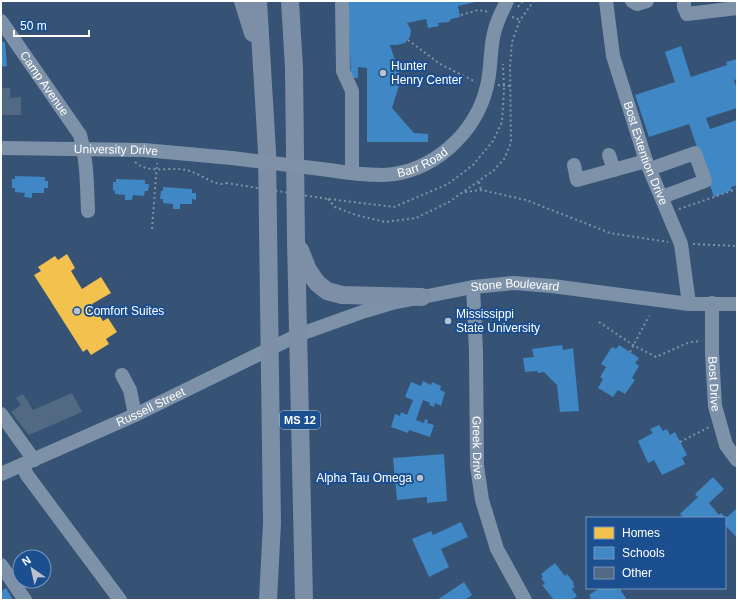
<svg xmlns="http://www.w3.org/2000/svg" width="738" height="601" viewBox="0 0 738 601" font-family="Arial,sans-serif">
<style>
.homes{fill:#f2c14e}
.schools{fill:#3f88c5}
.building{fill:#526984}
.lines{fill:none;stroke-linecap:round;stroke-linejoin:round}
.path{stroke:#7d92a8;stroke-width:2;stroke-dasharray:2 3;stroke-linecap:butt}
.minor{stroke:#7d92a8;stroke-width:14}
.major{stroke:#7d8ea7;stroke-width:18}
.path-bridge{stroke:#7d92a8;stroke-width:2;stroke-dasharray:2 3;stroke-linecap:butt}
.minor-bridge{stroke:#7d92a8;stroke-width:14}
.poi-dot{fill:#b9c2ce;stroke:#1b4f8f;stroke-width:1.5}
.labels{text-anchor:middle;dominant-baseline:central;stroke-width:4;stroke-linejoin:round;paint-order:stroke}
.shield{fill:#1b4f8f;stroke:#bbcadd;stroke-width:1}
.shield-label{font-size:11px;font-weight:bold;fill:#fff}
.poi-label{font-size:12px;fill:#fff;stroke:#1b4f8f;text-anchor:start}
.street-label{font-size:12px;fill:#fff;stroke:#1b4f8f}
</style>
<rect width="100%" height="100%" fill="#365274"/>
<!-- homes -->
<path class="homes" d="M67,254L75,268L71,271L82,289L101,277L111,293L92,304L103,321L108,318L117,332L106,339L109,344L91,355L87,349L83,352L34,275L41,271L38,267L55,256L58,260Z"/>
<!-- schools -->
<path class="schools" d="M348,1H474L475,2L458,6L460,17L451,19L449,22L438,23L439,26L428,28L426,19L407,23L411,30L410,37L405,43L397,45H390L401,79L392,108L414,133L428,134V142H367V68L358,67V78H351Z
M1,42H5L7,66L1,67Z
M681,46L691,77L727,65L726,62L737,59V79L734,80L737,89V108L706,118L710,129L737,120V185L731,187L732,190L714,197L689,124L649,137L635,95L675,82L665,52Z
M15,176L45,177V181H48V188H44V193H32V198L24,197L25,193L15,192V188H12V179H15Z
M116,179L145,180V184H149L148,191H145L144,196L133,195L132,200H125V195L115,194V191L113,190V182H116Z
M163,187L192,189V193H196V200L192,199V204H180V209H173V204L163,203V199H160L161,191H163Z
M562,345L563,350L573,348L579,411L560,412L557,385L544,372L538,373L537,371L525,372L523,358L534,357L532,349Z
M619,345L639,358L635,363L639,366L632,378L635,380L625,394L618,390L613,397L598,388L603,379L600,377L606,367L601,364L612,347L616,349Z
M423,381L431,385L432,382L441,386L440,390L445,392L441,406L435,403L434,407L429,405L430,403L423,400L416,420L424,423L425,419L428,420L427,423L434,425L430,437L409,430L408,433L391,427L395,414L400,416L401,412L407,415L413,400L405,397L411,382L421,386Z
M659,425L663,431L667,429L670,435L675,432L687,455L682,458L685,464L662,475L654,460L648,463L638,441L653,433L650,429Z
M444,454L447,501L427,503V497L397,500L393,458Z
M713,477L724,489L709,503L719,515L721,513L726,518L737,508V538L725,525V518H684L680,514L698,497L695,494Z
M461,522L468,537L441,549L449,567L429,577L412,539L431,531L433,535Z
M555,563L565,576L567,574L574,583L573,584L575,587L572,589L577,596L572,600H554L542,585L545,584L541,578L543,577L541,574Z
M464,582L472,595L465,600H437Z
M6,588L13,600H1V591Z
M600,588H616L618,590L620,589L627,600H588L591,598L589,595Z"/>
<!-- building -->
<path class="building" d="M1,88H10V98L21,97V115H1Z
M72,393L82,412L29,435L11,412L21,405L16,398L23,394L33,410Z"/>
<g class="lines">
<!-- path -->
<path class="path" d="M518,7L523,1
M461,15L478,10L490,12
M512,17L520,20
M408,40L440,64L476,82
M498,85L510,86
M135,162C150,175 168,166 186,170C198,172 217,188 226,183
M479,182L481,190
M465,192L481,190L526,200L610,233L668,242
M328,199L335,207L356,215L385,222L416,218L449,202L494,170L504,159L511,143L510,66L512,42L520,20L534,1
M329,199L394,207L448,184L473,165L493,141L502,122L504,90L503,64
M679,209L737,189
M152,229L157,163
M693,244L737,246
M599,322L633,345L656,357L690,342L701,341
M630,352L649,316
M680,442L709,427"/>
<!-- minor -->
<g class="minor">
<path d="M342,1L343,71L352,91V173"/>
<path id="s1" d="M606,1L613,56L646,161L681,244L689,304"/>
<path d="M632,1L637,4L647,1"/>
<path d="M684,1V7L687,14L737,8"/>
<path id="s2" d="M1,21L80,135C87,160 87,185 88,211"/>
<path id="s3" d="M1,148L144,150L232,158"/>
<path d="M609,155L614,170"/>
<path d="M574,165L577,180L646,161"/>
<path d="M650,169L695,153L705,181L662,197"/>
<path id="s4" d="M329,170C347,173 365,175 383,175C433,173 476,133 487,86C491,70 490,54 493,38C495,25 501,13 507,1"/>
<path id="s5" d="M473,287L476,351L477,466L482,500L497,549L525,600"/>
<path id="s6" d="M712,303V353L715,406L726,445L737,460"/>
<path d="M122,375L130,390L135,415"/>
<path d="M1,414L34,460"/>
<path d="M22,465L27,475L120,600"/>
<path id="s7" d="M1,474L135,415L298,335L365,311L392,303L473,287L514,283L552,286L689,304H737"/>
<path d="M1,565L25,600"/>
</g>
<!-- major -->
<path class="major" d="M243,1L253,33
M258,1L267,151L272,523L268,600
M290,1L294,68L296,240L304,600
M300,250L308,270L317,283L327,291L342,295L422,297"/>
<!-- path-bridge -->
<path class="path-bridge" d="M226,183L328,199"/>
<!-- minor-bridge -->
<path class="minor-bridge" d="M232,158L329,170"/>
</g>
<!-- markers -->
<g class="poi-dot">
<circle cx="383" cy="73" r="4"/>
<circle cx="77" cy="311" r="4"/>
<circle cx="448" cy="321" r="4"/>
<circle cx="420" cy="478" r="4"/>
</g>
<g class="labels">
<!-- shield labels -->
<rect class="shield" x="280" y="411" width="40" height="18" rx="3"/>
<g class="shield-label">
<text x="300" y="420">MS 12</text>
</g>
<!-- poi labels -->
<g class="poi-label">
<text x="391" y="66">Hunter<tspan x="391" dy="14">Henry Center</tspan></text>
<text x="85" y="311">Comfort Suites</text>
<text x="456" y="314">Mississippi<tspan x="456" dy="14">State University</tspan></text>
<text x="412" y="478" text-anchor="end">Alpha Tau Omega</text>
</g>
<!-- street labels -->
<g class="street-label">
<text stroke="none"><textPath href="#s2" startOffset="76">Camp Avenue</textPath></text>
<text stroke="none"><textPath href="#s3" startOffset="115">University Drive</textPath></text>
<text stroke="none"><textPath href="#s1" startOffset="158">Bost Extention Drive</textPath></text>
<text stroke="none"><textPath href="#s4" startOffset="96">Barr Road</textPath></text>
<text stroke="none"><textPath href="#s7" startOffset="552">Stone Boulevard</textPath></text>
<text stroke="none"><textPath href="#s6" startOffset="81">Bost Drive</textPath></text>
<text stroke="none"><textPath href="#s7" startOffset="164">Russell Street</textPath></text>
<text stroke="none"><textPath href="#s5" startOffset="161">Greek Drive</textPath></text>
</g>
</g>
<!-- border -->
<rect width="738" height="601" fill="none" stroke="#ffffff" stroke-width="4"/>
<!-- legend -->
<rect x="586" y="517" width="140" height="72" fill="#1b4f8f" stroke="#7695bc"/>
<rect x="594" y="527" width="20" height="12" fill="#f2c14e" stroke="#7695bc"/>
<text x="622" y="537" font-size="12" fill="#ffffff">Homes</text>
<rect x="594" y="547" width="20" height="12" fill="#3f88c5" stroke="#7695bc"/>
<text x="622" y="557" font-size="12" fill="#ffffff">Schools</text>
<rect x="594" y="567" width="20" height="12" fill="#526984" stroke="#7695bc"/>
<text x="622" y="577" font-size="12" fill="#ffffff">Other</text>
<!-- north arrow -->
<g transform="translate(32 569) rotate(326)"><circle r="19" fill="#1b4f8f" stroke="#7695bc"/>
<path d="M0-3L7 15L0 10L-7 15Z" fill="#b9c2ce"/>
<text y="-6" font-size="11" font-weight="bold" text-anchor="middle" fill="#ffffff">N</text>
</g>
<!-- scale -->
<path d="M14 30v6h75v-6" fill="none" stroke="#ffffff" stroke-width="2"/>
<text x="20" y="30" font-size="12" fill="#ffffff" stroke="#1b4f8f" stroke-width="3" paint-order="stroke">50 m</text>
</svg>
